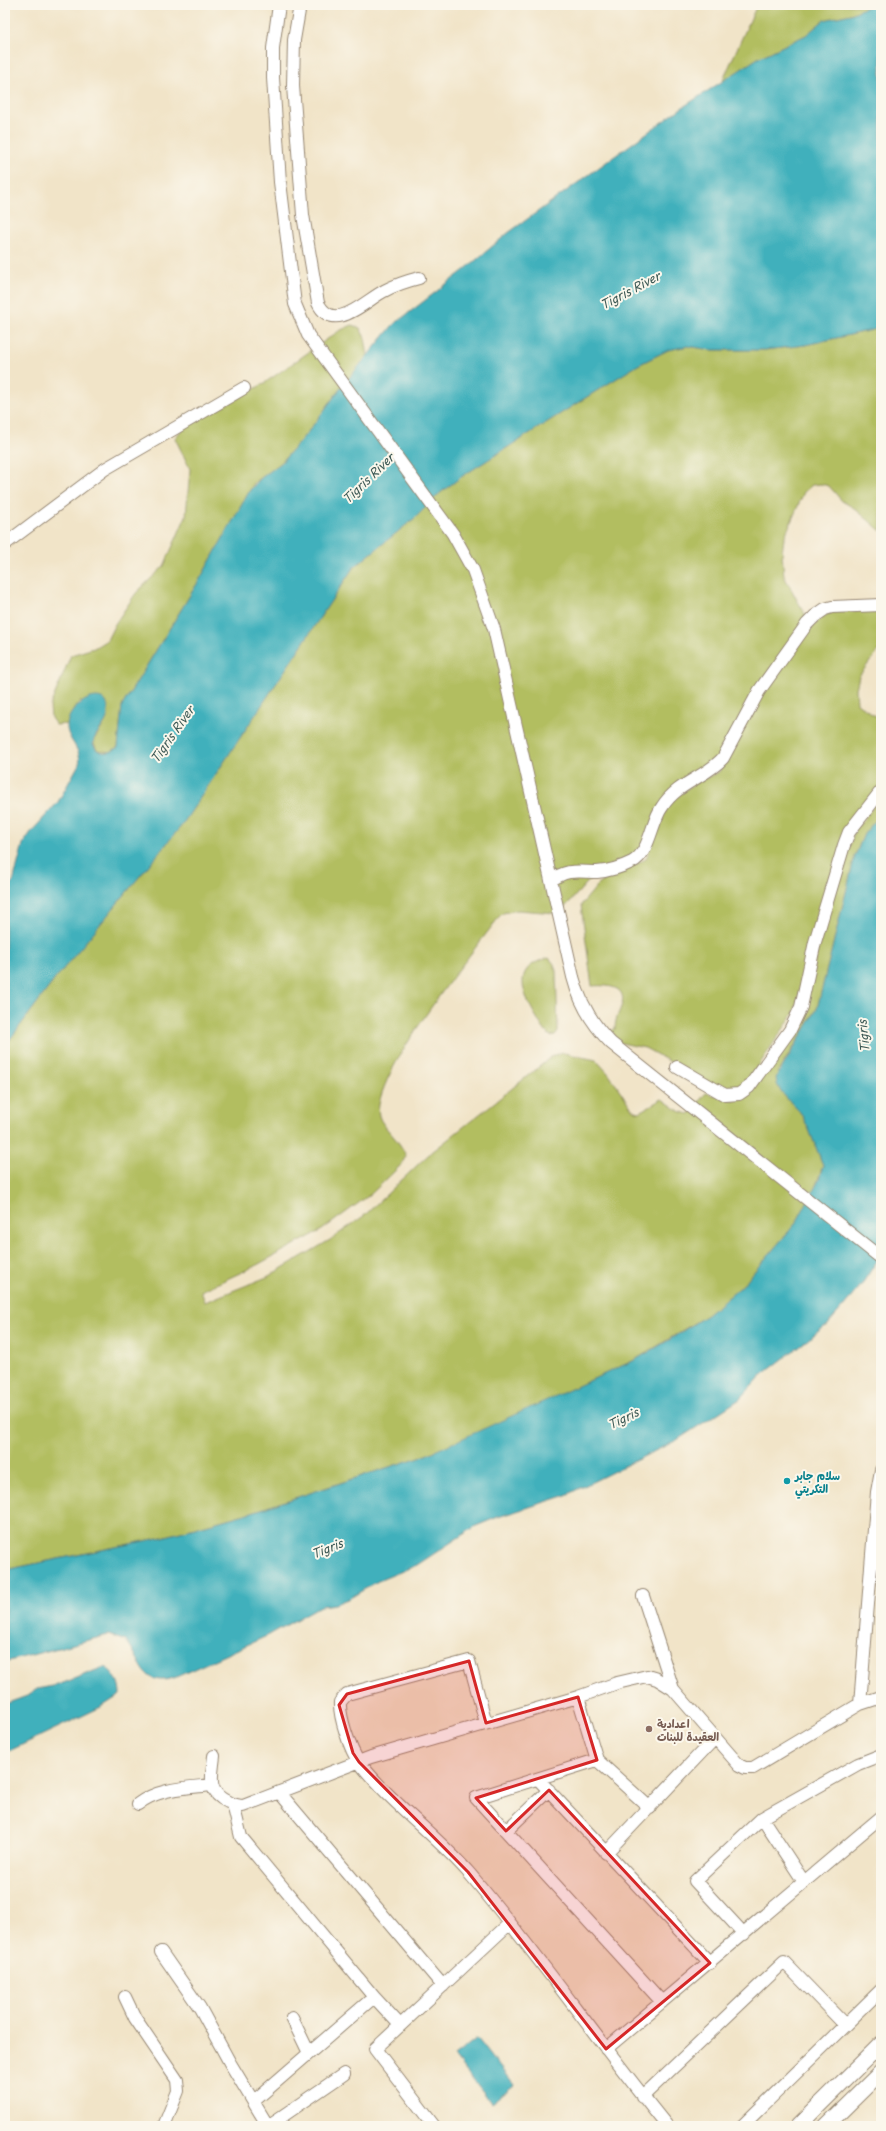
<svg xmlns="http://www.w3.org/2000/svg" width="886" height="2131" viewBox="0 0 886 2131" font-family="'Playpen Sans','Playpen Sans Arabic',sans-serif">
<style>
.green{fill:#b2be61;stroke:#767440}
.water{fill:#41b0bc;stroke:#3e6d6d}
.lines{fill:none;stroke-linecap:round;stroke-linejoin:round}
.minor-casing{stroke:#968773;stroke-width:14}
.major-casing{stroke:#968773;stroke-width:17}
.minor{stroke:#fff;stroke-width:12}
.major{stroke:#fff;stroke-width:15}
.marked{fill:#d62828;fill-opacity:0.2;stroke:#d62828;stroke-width:3;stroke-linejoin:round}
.culture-dot{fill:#0f9aa8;stroke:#fbf7ec;stroke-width:1.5}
.education-dot{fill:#8d6e63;stroke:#fbf7ec;stroke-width:1.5}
.labels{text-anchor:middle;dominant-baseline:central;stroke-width:4;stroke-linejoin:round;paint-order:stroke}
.culture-label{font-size:11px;font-weight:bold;fill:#0d838f;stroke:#fbf7ec;text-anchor:start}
.education-label{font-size:11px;font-weight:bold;fill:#785e54;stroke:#fbf7ec;text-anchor:start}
.water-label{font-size:12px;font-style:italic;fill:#3d5955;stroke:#fbf7ec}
</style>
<rect width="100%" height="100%" fill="#fbf7ec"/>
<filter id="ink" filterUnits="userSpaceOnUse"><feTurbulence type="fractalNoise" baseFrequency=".025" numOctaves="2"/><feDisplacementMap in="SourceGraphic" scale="8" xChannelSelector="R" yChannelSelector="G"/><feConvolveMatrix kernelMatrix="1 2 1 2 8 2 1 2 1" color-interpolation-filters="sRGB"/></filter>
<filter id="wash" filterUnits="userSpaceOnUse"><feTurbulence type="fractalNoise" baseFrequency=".012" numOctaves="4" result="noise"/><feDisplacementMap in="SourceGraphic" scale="16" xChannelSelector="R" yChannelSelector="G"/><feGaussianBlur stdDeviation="0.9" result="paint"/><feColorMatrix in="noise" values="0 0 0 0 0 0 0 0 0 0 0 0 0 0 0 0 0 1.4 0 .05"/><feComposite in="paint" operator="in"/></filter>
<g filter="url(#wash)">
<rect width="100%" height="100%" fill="#f1e4c8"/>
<!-- green -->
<path class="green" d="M757,5H871L851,14L824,20L806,35L758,58L722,82Z
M352,325L360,328L365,338L368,356L340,389L308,432L281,463L254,483L200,579L122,706L118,747L110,752L97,750L93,741L103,726L81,701L75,707L67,724L56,725L51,718L50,706L71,655L94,648L107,640L115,624L136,593L164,566L186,516L190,469L175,438L182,429L263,384L339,331Z
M881,328V531L854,508L842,501L829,486L821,484L812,485L804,492L784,538L782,554L784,576L807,618L719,757L678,783L637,855L594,875L567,905L555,913L518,910L503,913L499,917C473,952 370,1077 379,1116C382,1127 401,1141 406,1156L401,1165L371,1194L322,1230L255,1266L201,1291L205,1302L267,1277L330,1240L365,1215L427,1156L554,1055L564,1053L596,1060L608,1073L633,1110L639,1112L662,1099L679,1111L689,1114C698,1107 698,1101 706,1093L734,1100L748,1096L799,1021L829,908L855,830L881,797V814L864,834L855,856L817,1009L778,1072L781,1092L800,1112L808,1127L823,1165L814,1191L796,1223L741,1287L707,1315L635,1360L455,1443L426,1455L249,1513L159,1538L5,1570V1046L55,979L182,825L353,568L416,517L440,493L461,477L582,400L638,365L668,350L688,346L711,350H765L805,345Z
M881,609V647L859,676L856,689L857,703L881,720V785L848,827L794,1013L742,1090L720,1089L645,1048L612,1041L611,1031L615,1029C615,1020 618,1015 621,1007C629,985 606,985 592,986L581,905L597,886L606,879L646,859L660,819L675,798L695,783L719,772L758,698L811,627L826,615L835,610Z
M549,958L554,964L556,971L558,1031L555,1035L550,1036C543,1030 539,1021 534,1013C520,988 514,966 549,958Z"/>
<!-- water -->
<path class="water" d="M871,5H881V328L805,345L765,350H711L688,346L668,350L638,365L582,400L461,477L440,493L416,517L353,568L182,825L55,979L5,1046V887L13,882L23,844L31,832L58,802L79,764C83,749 66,740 67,725C69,702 108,683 108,711C109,724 94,732 93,744L97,750C105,754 111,753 118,747L122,706L200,579L250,490L261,478L281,463L308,432L340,389L393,325L463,271L508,233L680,109L758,58L806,35L824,20L851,14Z
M881,814V1255L860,1287L828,1324L761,1376L740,1399L677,1440L564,1496L498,1517L476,1526L417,1565L378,1581L350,1598L335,1604L320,1606L269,1635L174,1678C143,1687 143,1664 128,1643L124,1640L108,1635L5,1662V1570L159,1538L249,1513L426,1455L635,1360L669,1340L707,1315L741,1287L796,1223L819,1180L823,1165L808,1127L800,1112L781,1092L777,1084L776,1078L817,1009L855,856L864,834Z
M104,1667C115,1671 120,1685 120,1695L103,1706L5,1753V1704L27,1696L37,1689L58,1685Z
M477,2038L514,2085L491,2103L454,2056Z"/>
</g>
<g filter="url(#ink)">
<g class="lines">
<defs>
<path id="minor" d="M279,5L273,48V78L280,182L295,304L308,335L453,534L473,570L494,629L573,977C580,1004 592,1024 611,1043L881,1258
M300,5L294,40L293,86L303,215L318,303C334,335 366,300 384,291C395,285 407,281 419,278
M5,544L105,469L244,388
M551,881C567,868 579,872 597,872C608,871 622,867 632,862C650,853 651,822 662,807C678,782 705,778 723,758L759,691L807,624L815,616L825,609L832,607L881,605
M677,1067L725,1095L739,1094L749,1087L790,1030L801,1007L815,942L844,845L849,832L881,791
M643,1596L673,1689
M578,1697L597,1760L650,1808
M860,1704L877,1492L881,1470
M486,1723L469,1661L347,1694L340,1702C339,1716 350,1750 359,1762C391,1803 435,1834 469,1873C539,1955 599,2043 667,2126
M214,1756C212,1776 206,1792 228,1802C233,1804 237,1806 243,1806L371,1757L578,1697L617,1683L647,1676L657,1679L673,1689L739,1765L745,1768H753L860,1704L881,1697
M597,1760L476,1798L662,2002
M538,1779L710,1963
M279,1792L443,1986
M138,1804C158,1788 187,1788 212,1785
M233,1804L241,1837L374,1997L254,2101
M762,1818L804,1882
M506,1831L549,1790
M606,1853L715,1738
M744,1934L695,1881L762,1818L858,1764L881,1755
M161,1952L200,2008L230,2063L268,2126
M125,1997L135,2018L177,2080L178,2091L164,2126
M374,1997L400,2025
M292,2018L309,2053
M606,2049L881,1817
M642,2097L784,1962L845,2025
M268,2126L344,2074
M434,2126L375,2049L510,1923
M742,2126L881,1990"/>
<path id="major" d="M798,2126L881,2044
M826,2126L881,2072"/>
</defs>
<!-- minor casing -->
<use href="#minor" class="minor-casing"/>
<!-- major casing -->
<use href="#major" class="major-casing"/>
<!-- minor -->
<use href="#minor" class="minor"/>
<!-- major -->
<use href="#major" class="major"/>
</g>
</g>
<!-- marked area -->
<path class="marked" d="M469,1661L486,1723L578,1697L597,1760L476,1798L506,1831L549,1790L710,1963L606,2049L468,1872L359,1762L353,1753L339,1705L347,1694Z"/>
<!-- markers -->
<circle class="culture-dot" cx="787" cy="1481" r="4"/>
<circle class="education-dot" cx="649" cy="1729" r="4"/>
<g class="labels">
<!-- culture labels -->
<g class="culture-label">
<text x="795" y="1475">سلام جابر<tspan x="795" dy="13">التكريتي</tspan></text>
</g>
<!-- education labels -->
<g class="education-label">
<text x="657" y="1723">اعدادية<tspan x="657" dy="13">العقيدة للبنات</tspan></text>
</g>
<!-- water labels -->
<g class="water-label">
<text transform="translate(630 290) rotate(-28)">Tigris River</text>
<text transform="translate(368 478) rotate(-44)">Tigris River</text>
<text transform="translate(172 734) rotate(-55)">Tigris River</text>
<text transform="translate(863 1036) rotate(-95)">Tigris</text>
<text transform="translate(623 1418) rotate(-26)">Tigris</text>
<text transform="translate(327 1548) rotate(-22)">Tigris</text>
</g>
</g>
<!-- margin -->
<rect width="886" height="2131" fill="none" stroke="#fbf7ec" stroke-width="20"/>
</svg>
